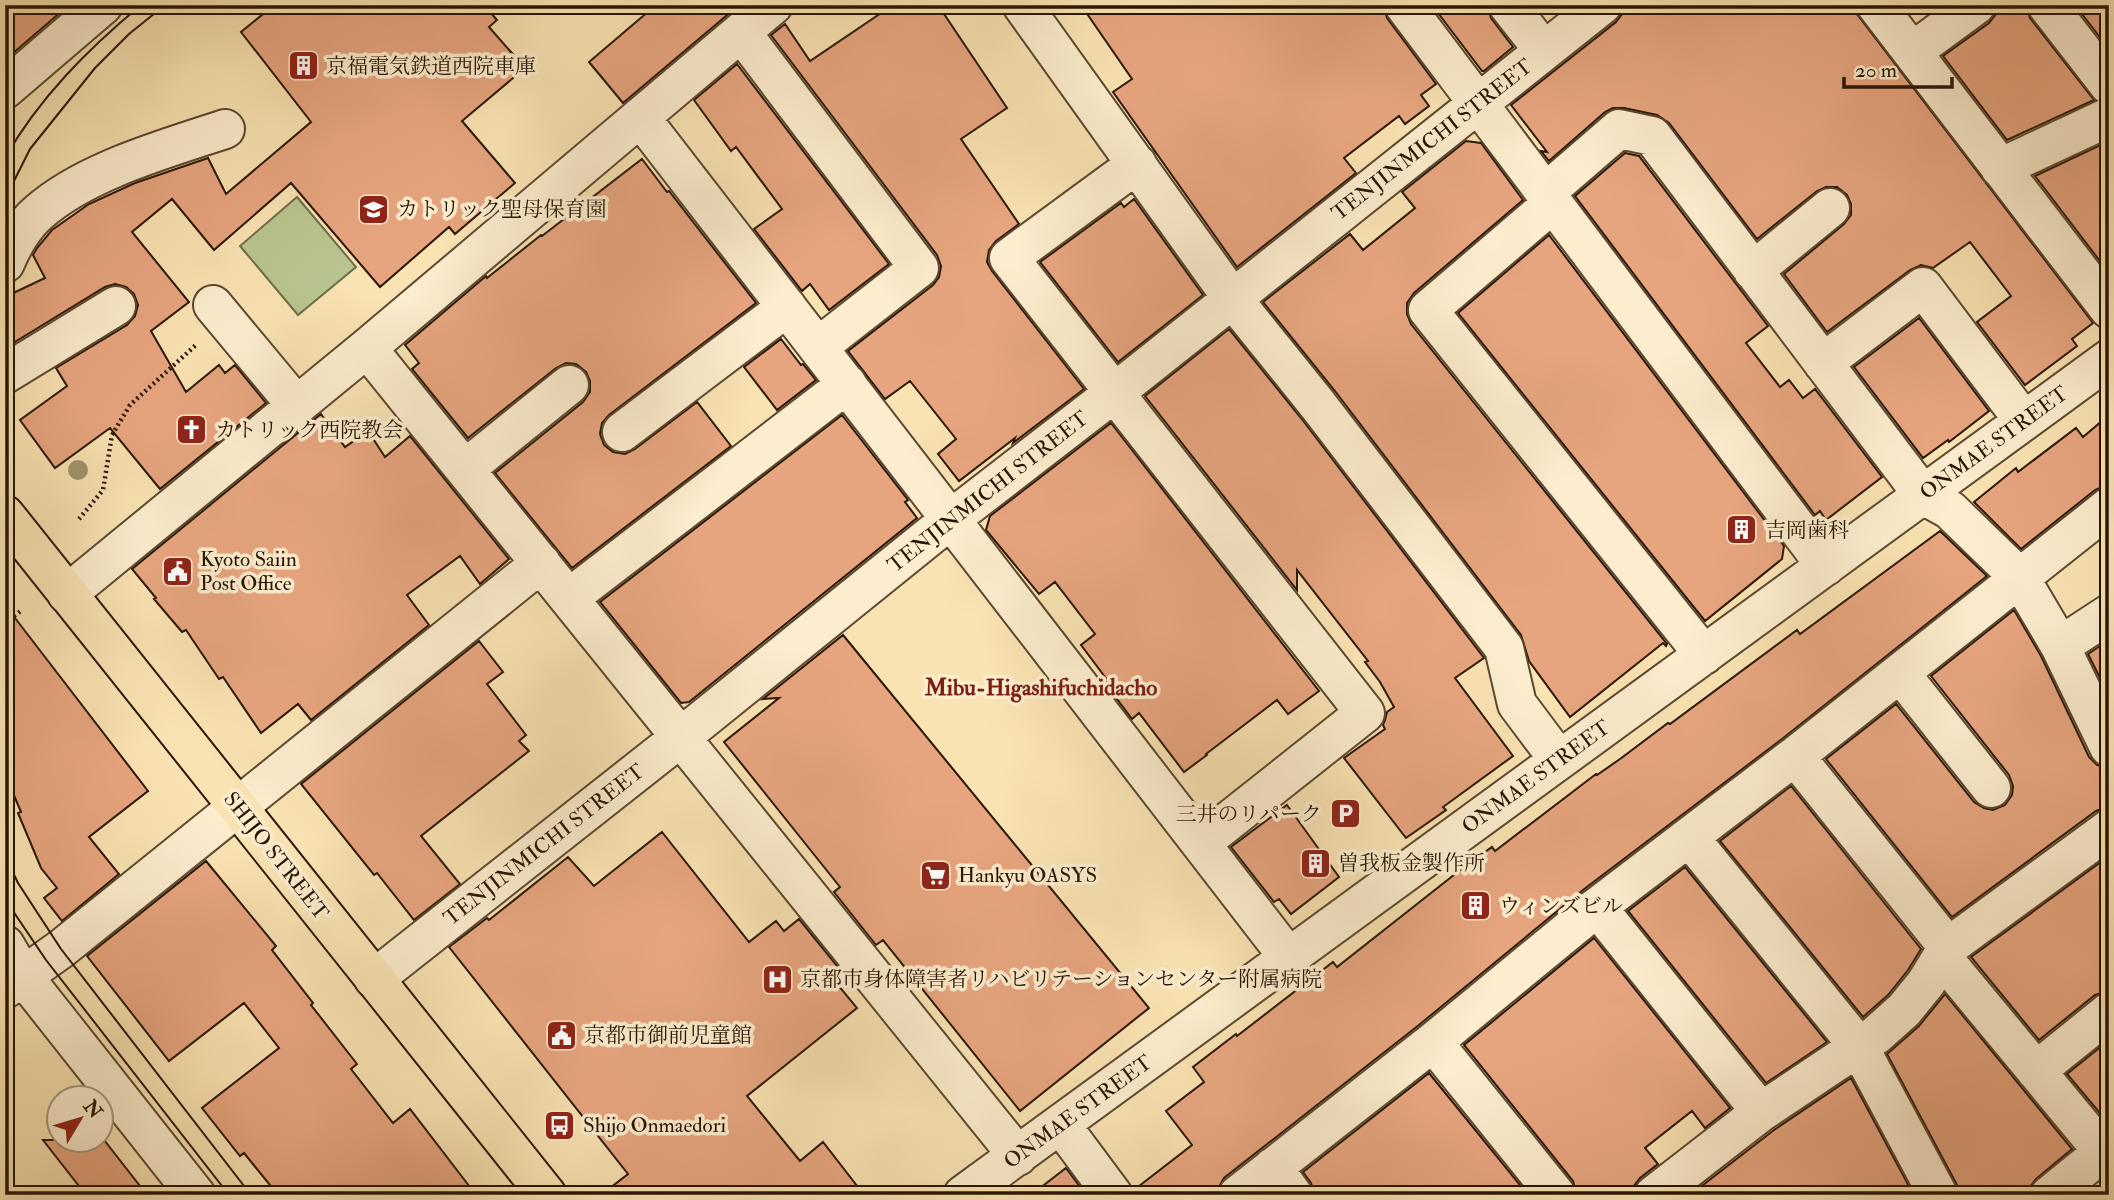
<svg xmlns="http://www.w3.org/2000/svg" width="2114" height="1200" viewBox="0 0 2114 1200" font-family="'IM FELL Double Pica','Noto Serif JP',serif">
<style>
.green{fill:#b9c590;stroke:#706d4a;stroke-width:2}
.building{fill:#e7a57f;stroke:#271504;stroke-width:2}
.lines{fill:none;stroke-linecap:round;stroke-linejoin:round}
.minor-casing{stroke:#5c4830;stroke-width:42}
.major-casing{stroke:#271504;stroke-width:42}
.path{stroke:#271504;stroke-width:4.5;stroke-dasharray:2 3.5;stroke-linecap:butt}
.minor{stroke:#fcedce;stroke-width:38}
.major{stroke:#fae3b3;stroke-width:38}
.tram{stroke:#271504;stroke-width:2}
.tree{fill:#a2946e}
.labels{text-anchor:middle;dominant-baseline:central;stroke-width:7;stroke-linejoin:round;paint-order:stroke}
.poi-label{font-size:21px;fill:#271504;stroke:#fcedce;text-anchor:start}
.street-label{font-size:21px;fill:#271504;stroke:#fcedce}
.neighbourhood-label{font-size:23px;font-weight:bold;fill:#7a1f14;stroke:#fcedce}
</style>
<rect width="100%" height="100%" fill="#fae3b3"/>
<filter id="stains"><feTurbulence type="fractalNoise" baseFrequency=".00286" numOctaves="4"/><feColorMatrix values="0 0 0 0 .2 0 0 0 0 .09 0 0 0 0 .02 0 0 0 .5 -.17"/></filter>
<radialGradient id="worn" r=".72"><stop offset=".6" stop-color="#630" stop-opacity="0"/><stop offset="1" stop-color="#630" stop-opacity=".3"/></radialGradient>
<!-- green -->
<path class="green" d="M297,197L356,267L298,315L240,246Z"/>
<!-- building -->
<path class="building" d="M5,5H69L5,60Z
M274,5H484L497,20L489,27L525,68L462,121L515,183L455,234L449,227L380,287L291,183L214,250L172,199L132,232L189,302L151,331L186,392L219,365L225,373L235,365L266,403L160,489L110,428L55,468L20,420L67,386L56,368L127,325L135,316L138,305L134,294L126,287L115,284L105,287L5,348V297L45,278L33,255L37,248L52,230L89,204L135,183L208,158L226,194L311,122L241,32Z
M656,5H739L623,103L589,62Z
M893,5H938L1007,108L961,139L1019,224L996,241L989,250L987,262L992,271L1084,389L1013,443L1015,438L959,481L938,454L956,439L910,381L885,399L848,351L933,285L939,277L941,266L937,255L771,35L785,24L810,61Z
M1081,5H1383L1387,18L1436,84L1421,95L1429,106L1405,124L1399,116L1344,158L1356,173L1237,267L1113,92L1132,79Z
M1432,5H1487L1491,18L1513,47L1484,71H1482Z
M1623,5H1850L2093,323L2072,339L2077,346L2025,385L1977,322L2011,296L1970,242L1933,268L1921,265L1910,270L1827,332L1784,274L1844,224L1851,215V204L1847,195L1837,187H1826L1817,191L1757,239L1669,123L1657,115L1624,108H1613L1605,112L1549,161L1541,151L1547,152L1511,105L1616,22L1622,14Z
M2003,5H2026L2030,18L2094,100L2007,140L1943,56L1989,23L1996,14L1997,10Z
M2075,5H2109V49Z
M737,64L889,264L829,310L810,284L802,291L754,229L782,209L736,147L731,151L694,100Z
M1466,141L1481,143L1523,200L1414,293L1407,303V314L1411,324L1667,644L1666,646L1663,643L1570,717L1529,661L1521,635L1335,391L1263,302L1350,234L1363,250L1415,208L1402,192Z
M2109,141V273L2035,176Z
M1625,153L1639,156L1768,326L1746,343L1780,387L1789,380L1803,398L1815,389L1882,477L1826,520L1820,511L1815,515L1575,196Z
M642,159L667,192L669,191L756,303L609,415L602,423L600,434L604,445L613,452L625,454L635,449L697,402L731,446L572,568L495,473L583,402L590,392V381L586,372L576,364L566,363L556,368L468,438L412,369L419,363L405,345L486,276L487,278L541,235L542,236Z
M1134,199L1203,295L1118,362L1040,262L1121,203L1124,207Z
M1549,235L1784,546L1782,559L1705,621L1458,313Z
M1919,318L1989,411L1949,442L1948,440L1923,458L1854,367Z
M1229,329L1301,418L1484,658L1455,678L1513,756L1443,807L1446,810L1406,838L1344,758L1385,729L1383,725L1385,720L1387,712L1394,707L1380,682L1365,662L1368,661L1297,570V590L1145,396Z
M781,339L801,365L803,364L816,380L777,410L744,367Z
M321,414L345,447L368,431L385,457L410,436L509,559L480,584L460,556L407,595L429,625L311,720L298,704L261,733L223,677L219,679L186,630L182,632L154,599L156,598L132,569Z
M842,415L908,500L905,502L917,518L689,702L681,703L600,602Z
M2109,415V484L2095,490L2021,549L1974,502L2016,468L2018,472L2076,428L2083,437Z
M1111,423L1319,691L1288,714L1277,700L1206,754L1207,755L1184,772L1139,713L1132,719L1105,683L1108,681L1081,645L1095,634L1055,582L1039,594L986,530L990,516Z
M1940,531L1987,576L1782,739L1583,890L1419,1025L1224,1178L1217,1191L1212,1195H1134V1190L1192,1145L1166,1111L1204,1082L1193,1067L1236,1034L1237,1036L1333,962L1337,967L1464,867L1492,847L1495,851L1596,774L1597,775L1620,759L1668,723L1670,724L1797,630L1800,634Z
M5,605L148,791L89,837L119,874L62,921L44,898L57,888L41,868L18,813L21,812L5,774Z
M2014,610L2041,656L2089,757L2097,765L2109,769V807L2096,811L1952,917L1826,759L1896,704L1974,802L1984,808L1993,810L2005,805L2012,795L2013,786L2009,775L1931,676Z
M843,635L1149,1008L1020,1111L883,940L876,945L834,892L840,887L724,742L779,698L763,699Z
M2109,640V696L2088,654Z
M479,641L503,672L487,684L526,735L519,741L529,751L421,836L460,884L414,920L377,873L374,875L301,784Z
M1791,786L1921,949L1908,970L1888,995L1863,1017L1720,841Z
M1287,805L1339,877L1291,914L1279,899L1274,902L1231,847Z
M662,832L749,942L776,921L784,931L799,919L842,972L833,979L857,1008L747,1096L800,1161L823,1142L864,1195H601L628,1174L449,947L487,918L489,920L568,857L594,886Z
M2109,856V991L2095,995L2039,1040L1971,957Z
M206,861L276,946L272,950L313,1003L311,1005L357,1064L351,1069L393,1123L410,1109L476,1195H278L244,1153L240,1156L202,1108L279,1048L244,1003L169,1061L87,956Z
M1685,867L1827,1042L1766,1083L1628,911Z
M1594,938L1730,1108L1705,1128L1692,1111L1645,1148L1658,1164L1640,1178L1634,1186L1633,1195H1577L1573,1181L1464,1045Z
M1945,994L2072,1149L2036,1179L2030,1187L2029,1195H1960L1957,1185L1887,1054L1919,1026Z
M2109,1040V1124L2067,1074Z
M1429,1073L1528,1195H1315L1311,1183L1303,1172Z
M1851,1078L1911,1190L1902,1195H1690L1774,1130Z
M43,1140H104L147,1195H86Z
M1066,1168L1086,1195H1031L1053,1178Z"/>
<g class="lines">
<defs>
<path id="minor" d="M1022,5L1232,298L1318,405L1504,648L1517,704L1559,760
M1404,5L1826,566
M1508,5L1544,51
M1876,5L2109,309
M2047,5L2109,85
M741,32L919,268L818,347
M1912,52L1976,5
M5,89L103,5
M640,117L1289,958
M1137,164L1009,258L1365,713L1201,843
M2000,168L2109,117
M1545,193L1619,129L1652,136L1923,495L1950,510L2020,578L2060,646L2109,747
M1553,203L1428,310L1704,655
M5,263C12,246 24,225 38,213C85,171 165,149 225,129
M1753,271L1830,208
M213,305L297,406
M367,348L1018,1156
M1823,363L1923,287L2024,421
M5,374L116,306
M622,432L787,307
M465,469L569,385
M67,594L367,348L773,5
M569,598L847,384
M2060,646L2109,614
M1900,673L1991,788
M1795,756L1948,947
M1689,837L1859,1047L1938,1195
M1597,907L1761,1112
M5,945L23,976L196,1195
M1942,957L2109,1159
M374,979L681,737L951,519L1114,393L1602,5
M5,989L61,949L541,563
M1433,1042L1556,1195
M2036,1071L2109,1012
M1061,1125L1113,1195
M1273,1167L1293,1195
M963,1195L2109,359
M1238,1195L1433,1042L1597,907L1795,756L2109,507
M1654,1195L1761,1112L1876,1035L1904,1010L1926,983L1948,947L2109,829
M2050,1195L2103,1152"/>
<path id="major" d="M5,515L547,1195"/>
</defs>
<!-- minor casing -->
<use href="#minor" class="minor-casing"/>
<!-- major casing -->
<use href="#major" class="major-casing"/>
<!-- path -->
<path class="path" d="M79,519L103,490L112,435L130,405L197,344
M14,616L22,610"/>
<!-- minor -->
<use href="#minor" class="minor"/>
<!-- major -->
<use href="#major" class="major"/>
<!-- tram -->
<path class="tram" d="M5,158C39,98 88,49 141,5
M5,199L30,149L95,68L129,34L165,5
M5,856L18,883L61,949L251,1195
M5,896L15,914L46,960L229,1195"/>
</g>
<!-- trees -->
<circle class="tree" cx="78" cy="470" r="10"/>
<!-- icons -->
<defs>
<symbol id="building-square" viewBox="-11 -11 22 22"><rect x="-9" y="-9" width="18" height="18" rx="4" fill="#8f2418" stroke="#fcedce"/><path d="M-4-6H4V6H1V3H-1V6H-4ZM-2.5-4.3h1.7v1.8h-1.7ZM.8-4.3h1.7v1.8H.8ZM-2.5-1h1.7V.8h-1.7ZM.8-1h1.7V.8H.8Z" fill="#fff"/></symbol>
<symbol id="school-square" viewBox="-11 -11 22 22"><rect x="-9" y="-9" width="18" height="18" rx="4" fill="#8f2418" stroke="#fcedce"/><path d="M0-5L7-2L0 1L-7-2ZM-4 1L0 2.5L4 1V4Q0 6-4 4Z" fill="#fff"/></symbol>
<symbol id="church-square" viewBox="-11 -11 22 22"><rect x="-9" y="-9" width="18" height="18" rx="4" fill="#8f2418" stroke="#fcedce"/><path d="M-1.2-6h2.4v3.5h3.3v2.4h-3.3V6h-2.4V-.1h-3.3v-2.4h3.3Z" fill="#fff"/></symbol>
<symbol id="civic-square" viewBox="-11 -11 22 22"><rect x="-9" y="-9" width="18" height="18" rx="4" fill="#8f2418" stroke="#fcedce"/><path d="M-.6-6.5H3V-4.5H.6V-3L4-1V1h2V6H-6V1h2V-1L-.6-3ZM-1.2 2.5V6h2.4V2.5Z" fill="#fff"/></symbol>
<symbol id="parking-square" viewBox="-11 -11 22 22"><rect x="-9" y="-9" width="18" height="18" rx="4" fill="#8f2418" stroke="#fcedce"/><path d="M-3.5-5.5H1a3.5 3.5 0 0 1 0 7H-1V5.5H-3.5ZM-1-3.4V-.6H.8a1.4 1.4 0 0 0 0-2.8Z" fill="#fff"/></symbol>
<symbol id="supermarket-square" viewBox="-11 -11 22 22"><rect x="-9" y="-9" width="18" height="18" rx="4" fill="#8f2418" stroke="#fcedce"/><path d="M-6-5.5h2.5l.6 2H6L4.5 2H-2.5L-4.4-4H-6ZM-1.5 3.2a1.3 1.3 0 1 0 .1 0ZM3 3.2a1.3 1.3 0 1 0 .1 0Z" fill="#fff"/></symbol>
<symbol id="hospital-square" viewBox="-11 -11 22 22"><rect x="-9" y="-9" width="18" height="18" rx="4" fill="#8f2418" stroke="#fcedce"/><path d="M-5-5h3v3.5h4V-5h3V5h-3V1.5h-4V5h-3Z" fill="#fff"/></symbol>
<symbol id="bus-square" viewBox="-11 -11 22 22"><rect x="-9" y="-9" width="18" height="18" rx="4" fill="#8f2418" stroke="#fcedce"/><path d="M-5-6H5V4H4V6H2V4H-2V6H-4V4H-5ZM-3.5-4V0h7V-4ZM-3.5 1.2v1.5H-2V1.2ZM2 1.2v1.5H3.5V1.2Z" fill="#fff"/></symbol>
</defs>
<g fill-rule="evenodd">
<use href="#building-square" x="286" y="48" width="35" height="35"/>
<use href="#school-square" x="356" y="192" width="35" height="35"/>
<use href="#church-square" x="174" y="412" width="35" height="35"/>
<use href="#building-square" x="1724" y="512" width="35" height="35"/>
<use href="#civic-square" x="160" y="554" width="35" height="35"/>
<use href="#parking-square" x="1328" y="796" width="35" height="35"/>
<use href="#building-square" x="1298" y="846" width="35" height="35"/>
<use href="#supermarket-square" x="918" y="858" width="35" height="35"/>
<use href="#building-square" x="1458" y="888" width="35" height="35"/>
<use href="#hospital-square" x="760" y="962" width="35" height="35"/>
<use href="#civic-square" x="544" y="1018" width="35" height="35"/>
<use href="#bus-square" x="542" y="1108" width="35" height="35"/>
</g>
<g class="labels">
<!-- poi labels -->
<g class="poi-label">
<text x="326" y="66">京福電気鉄道西院車庫</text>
<text x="397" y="209">カトリック聖母保育園</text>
<text x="215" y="430">カトリック西院教会</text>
<text x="1765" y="530">吉岡歯科</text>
<text x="200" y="559">Kyoto Saiin<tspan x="200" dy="24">Post Office</tspan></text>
<text x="1322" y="814" text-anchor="end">三井のリパーク</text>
<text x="1338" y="863">曽我板金製作所</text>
<text x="958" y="875">Hankyu OASYS</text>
<text x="1499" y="906">ウィンズビル</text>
<text x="800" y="979">京都市身体障害者リハビリテーションセンター附属病院</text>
<text x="584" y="1035">京都市御前児童館</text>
<text x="583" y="1125">Shijo Onmaedori</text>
</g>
<!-- street labels -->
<g class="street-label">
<text transform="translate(1432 140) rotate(-38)">TENJINMICHI STREET</text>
<text transform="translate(1994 443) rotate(-36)">ONMAE STREET</text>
<text transform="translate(988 492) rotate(-38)">TENJINMICHI STREET</text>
<text transform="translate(1536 777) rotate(-36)">ONMAE STREET</text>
<text transform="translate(544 845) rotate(-38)">TENJINMICHI STREET</text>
<text transform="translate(276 856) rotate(52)">SHIJO STREET</text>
<text transform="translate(1078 1112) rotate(-36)">ONMAE STREET</text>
</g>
<!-- neighbourhood labels -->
<g class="neighbourhood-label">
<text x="1041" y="687">Mibu-Higashifuchidacho</text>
</g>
</g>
<!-- margin -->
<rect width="2114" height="1200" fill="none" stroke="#fae3b3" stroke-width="28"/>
<rect x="7" y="7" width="2100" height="1186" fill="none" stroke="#271504" stroke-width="3.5"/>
<rect x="14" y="14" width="2086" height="1172" fill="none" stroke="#271504" stroke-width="2"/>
<!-- north arrow -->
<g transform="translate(80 1119) rotate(52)"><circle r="33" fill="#fcedce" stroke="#a7977d" stroke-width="2"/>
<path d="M0-5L12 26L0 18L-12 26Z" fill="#8f2418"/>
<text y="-10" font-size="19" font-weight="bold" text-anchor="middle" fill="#271504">N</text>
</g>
<!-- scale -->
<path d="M1844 77v10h108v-10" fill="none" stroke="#271504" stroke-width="3.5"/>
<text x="1855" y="77" font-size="21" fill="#271504" stroke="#fcedce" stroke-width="5" paint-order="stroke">20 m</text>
<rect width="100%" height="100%" filter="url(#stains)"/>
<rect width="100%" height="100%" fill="url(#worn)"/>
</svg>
